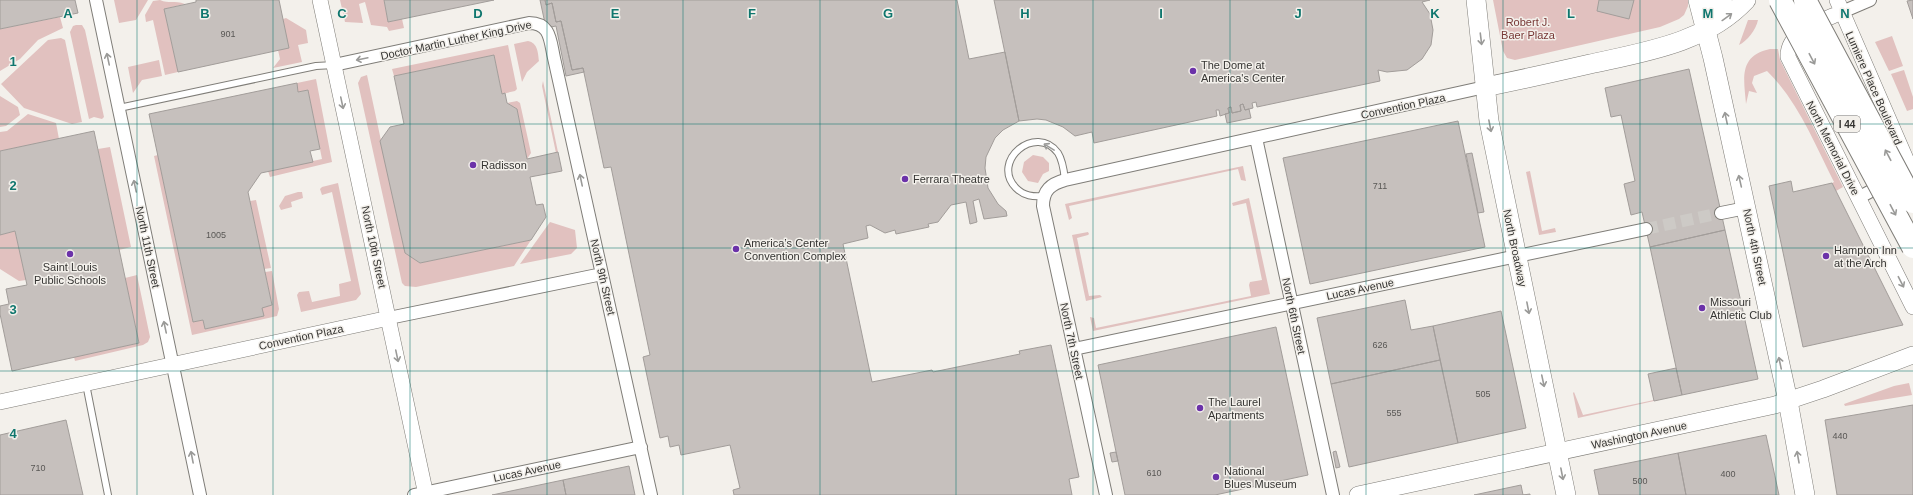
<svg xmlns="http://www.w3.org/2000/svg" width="1913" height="495" viewBox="0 0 1913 495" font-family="Helvetica,sans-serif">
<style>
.green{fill:#e1c1bf}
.building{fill:#c6c0bd;stroke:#a29d9a}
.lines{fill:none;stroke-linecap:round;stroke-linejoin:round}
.minor-tunnel{stroke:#cdcac6;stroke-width:12;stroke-dasharray:12 6;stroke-linecap:butt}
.service-casing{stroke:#7f7d78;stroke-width:8}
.minor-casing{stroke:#7f7d78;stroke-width:14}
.tertiary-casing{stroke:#7f7d78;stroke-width:16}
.secondary-casing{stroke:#7f7d78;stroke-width:18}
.primary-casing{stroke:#7f7d78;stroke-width:20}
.motorway-casing{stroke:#7f7d78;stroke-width:24}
.service{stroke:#fff;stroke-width:6}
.minor{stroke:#fff;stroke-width:12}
.tertiary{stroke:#fff;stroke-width:15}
.secondary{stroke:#fff;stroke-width:17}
.primary{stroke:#fff;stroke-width:19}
.motorway{stroke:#fff;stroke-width:22}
.motorway-bridge-casing{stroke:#7f7d78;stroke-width:24;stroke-linecap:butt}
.motorway-bridge{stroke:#fff;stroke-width:22}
.oneway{stroke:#9a9a98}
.grid{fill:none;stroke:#0f766e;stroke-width:1;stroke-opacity:0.55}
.poi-dot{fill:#6b32a9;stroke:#f3f0eb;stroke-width:1.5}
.labels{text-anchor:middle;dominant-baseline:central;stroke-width:3;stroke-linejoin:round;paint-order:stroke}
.number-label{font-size:9px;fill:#595755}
.shield{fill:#f3f0eb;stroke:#6e6c6a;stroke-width:1}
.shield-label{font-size:10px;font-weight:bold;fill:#353432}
.park-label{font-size:11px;fill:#783836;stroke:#f3f0eb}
.street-label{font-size:11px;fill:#353432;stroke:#f3f0eb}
.poi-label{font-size:11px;fill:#353432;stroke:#f3f0eb;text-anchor:start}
.grid-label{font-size:13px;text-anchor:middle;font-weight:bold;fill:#0f766e;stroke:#f3f0eb;stroke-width:3;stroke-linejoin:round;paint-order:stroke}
</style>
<rect width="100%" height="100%" fill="#f3f0eb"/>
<!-- green -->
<path class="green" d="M114,0H148L136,20L119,23Z
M160,0C169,4 174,0 185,4L164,9L178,72L165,75L153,20L146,22L145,15L153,1Z
M340,0H384L388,22L402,19L404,28L389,31L387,27L371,25L365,2L359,4L363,23L345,22Z
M1493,0H1688V6L1684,15L1679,19L1660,27L1515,60L1507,58L1503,51Z
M60,17L63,28L38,40L20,59L0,71V29Z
M286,18L306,30L308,43L298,45L302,62L273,68L280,59L278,50L283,19Z
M1748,20H1758C1756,30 1747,41 1739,45Z
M76,25H82L85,30L104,117L102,119L94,117L89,119L70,32L73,26Z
M1892,36L1903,66L1889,71L1875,42Z
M61,38L65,40L82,122L72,124L24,108L1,84L48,40Z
M528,41C538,43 538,53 539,61L527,72L522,82L514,44Z
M508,45L517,89L515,91L502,94L494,55L394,76L392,69Z
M1770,49H1778L1780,60L1843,187L1836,191L1832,183L1834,182C1815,145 1798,101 1767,71L1754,76L1752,83L1757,93L1749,91L1746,104C1744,79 1738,56 1770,49Z
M159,60L162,76L142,80L133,93L128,67Z
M1904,70L1913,97V109L1907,111L1891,74Z
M367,75L405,253L420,263L531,240L514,266L416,287L405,286L402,283L358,83L361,77Z
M316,79L332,162L270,177L268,171L322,159L308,90L298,92L297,83Z
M543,81L558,152L556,153L542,86Z
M0,96L18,107L20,115L6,126L0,127Z
M517,101L520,103L531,153L527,159L517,109L507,103Z
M28,114L56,123L59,139L0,151V132L7,131Z
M110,147L131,247L119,250L98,149Z
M158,155L193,322L203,320L205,329L263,316L262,308L272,305L265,272L272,271L279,309L277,316L192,335L154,156Z
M1033,155L1043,157L1049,163V171L1043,174L1038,183L1028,181L1022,172L1024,162Z
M1243,166L1246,181L1241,180L1238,169L1069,206L1072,218L1069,220L1065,204Z
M1530,171L1542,231L1555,228L1556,232L1539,235L1526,172Z
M338,183L361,294L356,300L301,312L297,295L299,292L309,291L312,302L340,296L339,284L351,281L332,192L322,195L320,189L322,187Z
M298,192H302L303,198L291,202L292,207L281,210L279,206L285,196Z
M1249,198L1270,294L1093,331L1090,317L1094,318L1096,328L1251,296L1249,285L1250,282L1262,280L1246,203L1233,206L1232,203Z
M256,200L271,268L264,269L250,201Z
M550,222L575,230L577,248L571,254L520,264Z
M15,231L26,280L19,281L0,269V235Z
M1088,232L1089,234L1088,235L1077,238L1089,296L1100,295L1102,297L1086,301L1072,235Z
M137,275L150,337L148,342L143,345L75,361L74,357L139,343L125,278Z
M1909,383L1912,395L1845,406L1844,404L1894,386Z
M1574,392L1583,415L1654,400V401L1578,418L1573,393Z"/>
<!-- building -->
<path class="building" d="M0,0H75L78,13L0,29Z
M196,0H279L289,48L178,72L164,9L196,2Z
M384,0H494L388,22Z
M540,0H545L546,5L552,3L556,22L561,21L572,70L583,68L584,72L566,76L556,26L546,28Z
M545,0H957L969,59L1005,52L1019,121L1003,130L995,138L986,157L985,168L988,188L998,204L1006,211L1007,216L984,219L979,199L973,201L977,222L970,224L966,202L951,205L938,222L928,224L929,227L896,234L895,230L885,233L870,225L866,226L868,238L843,244L872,382L932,370L933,372L1020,354L1019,351L1051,345L1079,477L1069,479L1072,495H734L733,490L740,488L730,445L681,455L679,445L670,447L668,436L660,438L643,357L650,355L611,167L604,168L583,68L572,70L561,21L556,22L552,3L546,5Z
M994,0H1430L1422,2L1430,14L1433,30L1431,45L1422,59L1407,70L1387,72L1378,70L1380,81L1257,107L1256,102L1252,103L1253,108L1245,110L1243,104L1240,105L1241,111L1232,113L1231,107L1228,108L1229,113L1220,116L1219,110H1216L1217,116L1094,143L1092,132L1075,136L1063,127L1046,120L1037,119L1019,121Z
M1599,0H1634L1629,19L1597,11Z
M1913,0V19L1907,1Z
M494,55L502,94L505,93L507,103L517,109L527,159L558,152L562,171L530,177L536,205L543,204L546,217L531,240L420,263L405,253L380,141L390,127L404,124L394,76Z
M1689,69L1725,230L1650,247L1642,212L1631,215L1624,184L1635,181L1621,115L1611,117L1605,88Z
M297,83L298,92L308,90L320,149L310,151L313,162L261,173L248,192L272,305L262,308L264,316L205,329L203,320L193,322L149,114Z
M1243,104L1245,110L1249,109L1251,118L1227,123L1225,114L1229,113L1228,108L1231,107L1232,113L1241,111L1240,105Z
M1458,121L1485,247L1310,284L1283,158Z
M94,131L139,343L12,371L0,314V306L9,304L6,289L27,285L15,231L0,235V151Z
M1472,153L1484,212L1478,213L1466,154Z
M1791,181L1793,192L1832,183L1903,325L1803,347L1769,186Z
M1725,230L1758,379L1682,395L1650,247Z
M1405,300L1411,330L1433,326L1440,360L1331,384L1317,318Z
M1501,311L1526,428L1458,443L1433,326Z
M1276,327L1308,475L1215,495H1125L1098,365Z
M1440,360L1458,443L1349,467L1331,384Z
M1676,368L1682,395L1654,401L1648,374Z
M1913,405V495H1837L1825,420Z
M66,420L83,495H0V435Z
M1766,435L1779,495H1686L1678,453Z
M1336,451L1340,467L1336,468L1333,452Z
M1116,452L1118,461L1112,462L1110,453Z
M1678,453L1686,495H1599L1594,470Z
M629,466L635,495H566L563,480Z
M563,480L566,495H492Z
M1521,485L1523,495L1530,494V495H1474Z"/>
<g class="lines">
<!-- minor-tunnel -->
<path class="minor-tunnel" d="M1646,229L1721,213"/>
<defs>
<path id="service" d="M119,108L316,66L334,65
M1044,196C1033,197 1024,196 1016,188C990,161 1036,123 1058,153C1063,161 1064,171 1065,180
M86,384L108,495"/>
<path id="minor" d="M96,0L200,495
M1842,12L1870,0
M334,65L529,23C551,23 550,41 554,58L651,495
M1256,138L1333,495
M1858,198L1884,184
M1721,213L1746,208
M389,318L602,274
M1074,349L1646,229
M414,495L641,447
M1106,495L1043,206C1043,190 1051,184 1065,180L1485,87"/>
<path id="tertiary" d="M320,0L426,495
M1837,0L1913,175
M1842,12C1822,21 1787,31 1788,57L1913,307
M0,402L389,318"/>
<path id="secondary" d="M1358,495L1775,405L1823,389L1913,355"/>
<path id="primary" d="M1476,0L1489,121L1566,495
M1698,0L1713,58L1788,401L1805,495
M1485,87C1520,80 1555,72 1590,64C1644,52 1706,43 1746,0"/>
<path id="motorway" d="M1706,30L1708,14L1721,0"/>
</defs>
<!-- service casing -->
<use href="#service" class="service-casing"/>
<!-- minor casing -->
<use href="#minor" class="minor-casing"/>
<!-- tertiary casing -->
<use href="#tertiary" class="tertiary-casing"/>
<!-- secondary casing -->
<use href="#secondary" class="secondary-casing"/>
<!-- primary casing -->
<use href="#primary" class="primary-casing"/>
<!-- motorway casing -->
<use href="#motorway" class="motorway-casing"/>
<!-- service -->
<use href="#service" class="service"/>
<!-- minor -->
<use href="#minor" class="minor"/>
<!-- tertiary -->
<use href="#tertiary" class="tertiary"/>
<!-- secondary -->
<use href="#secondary" class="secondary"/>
<!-- primary -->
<use href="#primary" class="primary"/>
<!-- motorway -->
<use href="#motorway" class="motorway"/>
<defs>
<path id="motorway-bridge" d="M1780,0L1913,247
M1805,0L1913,202"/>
</defs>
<!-- motorway-bridge casing -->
<use href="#motorway-bridge" class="motorway-bridge-casing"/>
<!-- motorway-bridge -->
<use href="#motorway-bridge" class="motorway-bridge"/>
</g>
<!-- one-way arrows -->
<defs><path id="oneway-shaft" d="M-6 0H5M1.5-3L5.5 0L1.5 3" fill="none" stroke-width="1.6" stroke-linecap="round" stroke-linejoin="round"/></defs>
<g class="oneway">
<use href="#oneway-shaft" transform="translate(1727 17) rotate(-36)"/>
<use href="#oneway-shaft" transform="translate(1481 39) rotate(83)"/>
<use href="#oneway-shaft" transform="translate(108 59) rotate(-102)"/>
<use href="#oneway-shaft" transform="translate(362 59) rotate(168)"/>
<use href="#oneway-shaft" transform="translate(1812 59) rotate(62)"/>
<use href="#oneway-shaft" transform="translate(342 103) rotate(78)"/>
<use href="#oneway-shaft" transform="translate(1726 118) rotate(-102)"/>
<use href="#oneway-shaft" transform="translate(1490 126) rotate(79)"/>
<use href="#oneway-shaft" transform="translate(1049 147) rotate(-149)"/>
<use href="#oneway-shaft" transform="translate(1888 155) rotate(-118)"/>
<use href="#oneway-shaft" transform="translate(581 180) rotate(-102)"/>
<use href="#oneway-shaft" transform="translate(1740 181) rotate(-103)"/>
<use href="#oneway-shaft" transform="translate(135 186) rotate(-102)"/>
<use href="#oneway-shaft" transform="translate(1893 210) rotate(62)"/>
<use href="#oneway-shaft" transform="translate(1901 282) rotate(63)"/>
<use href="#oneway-shaft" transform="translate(1528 308) rotate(79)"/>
<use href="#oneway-shaft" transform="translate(165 327) rotate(-102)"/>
<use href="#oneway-shaft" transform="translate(397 356) rotate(78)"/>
<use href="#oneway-shaft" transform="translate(1780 363) rotate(-102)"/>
<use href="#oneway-shaft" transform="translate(1543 381) rotate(78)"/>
<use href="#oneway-shaft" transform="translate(192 457) rotate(-101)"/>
<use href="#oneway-shaft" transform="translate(1798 457) rotate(-100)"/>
<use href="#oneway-shaft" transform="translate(1562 474) rotate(79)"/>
</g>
<!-- grid -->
<path class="grid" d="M137,0V495M273,0V495M410,0V495M547,0V495M683,0V495M820,0V495M956,0V495M1093,0V495M1230,0V495M1366,0V495M1503,0V495M1640,0V495M1776,0V495M0,124H1913M0,248H1913M0,371H1913"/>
<!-- markers -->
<g class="poi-dot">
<circle cx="1193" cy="71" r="4"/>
<circle cx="473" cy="165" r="4"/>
<circle cx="905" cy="179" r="4"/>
<circle cx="736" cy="249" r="4"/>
<circle cx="70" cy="254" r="4"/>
<circle cx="1826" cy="256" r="4"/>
<circle cx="1702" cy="308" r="4"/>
<circle cx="1200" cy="408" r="4"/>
<circle cx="1216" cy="477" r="4"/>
</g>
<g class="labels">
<!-- number labels -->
<g class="number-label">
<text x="228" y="34">901</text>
<text x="1380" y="186">711</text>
<text x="216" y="235">1005</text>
<text x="1380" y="345">626</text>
<text x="1483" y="394">505</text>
<text x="1394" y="413">555</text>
<text x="1840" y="436">440</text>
<text x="38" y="468">710</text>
<text x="1154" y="473">610</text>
<text x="1728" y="474">400</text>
<text x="1640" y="481">500</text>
</g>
<!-- shield labels -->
<rect class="shield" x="1834" y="116" width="26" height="16" rx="3"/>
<g class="shield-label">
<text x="1847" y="124">I 44</text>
</g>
<!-- park labels -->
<g class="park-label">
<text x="1528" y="22">Robert J.<tspan x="1528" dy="13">Baer Plaza</tspan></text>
</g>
<!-- street labels -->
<g class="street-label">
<text transform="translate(456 40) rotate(-12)">Doctor Martin Luther King Drive</text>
<text transform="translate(1874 88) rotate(66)">Lumiere Place Boulevard</text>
<text transform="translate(1403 106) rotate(-12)">Convention Plaza</text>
<text transform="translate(1833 148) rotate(63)">North Memorial Drive</text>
<text transform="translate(148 247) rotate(78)">North 11th Street</text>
<text transform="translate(374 247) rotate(78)">North 10th Street</text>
<text transform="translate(1755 247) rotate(78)">North 4th Street</text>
<text transform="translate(1515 248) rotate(78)">North Broadway</text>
<text transform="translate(603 277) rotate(77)">North 9th Street</text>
<text transform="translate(1360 289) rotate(-12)">Lucas Avenue</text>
<text transform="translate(1294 316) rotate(78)">North 6th Street</text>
<text transform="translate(301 337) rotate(-12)">Convention Plaza</text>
<text transform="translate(1072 341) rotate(78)">North 7th Street</text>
<text transform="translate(1639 435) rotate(-12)">Washington Avenue</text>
<text transform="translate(527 471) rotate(-12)">Lucas Avenue</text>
</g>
<!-- poi labels -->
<g class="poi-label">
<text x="1201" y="65">The Dome at<tspan x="1201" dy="13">America's Center</tspan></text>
<text x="481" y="165">Radisson</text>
<text x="913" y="179">Ferrara Theatre</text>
<text x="744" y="243">America’s Center<tspan x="744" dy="13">Convention Complex</tspan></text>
<text x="1834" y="250">Hampton Inn<tspan x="1834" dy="13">at the Arch</tspan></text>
<text x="70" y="267" text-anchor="middle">Saint Louis<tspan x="70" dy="13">Public Schools</tspan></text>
<text x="1710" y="302">Missouri<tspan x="1710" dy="13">Athletic Club</tspan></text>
<text x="1208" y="402">The Laurel<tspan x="1208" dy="13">Apartments</tspan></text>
<text x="1224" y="471">National<tspan x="1224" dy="13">Blues Museum</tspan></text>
</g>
</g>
<g class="grid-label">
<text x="68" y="18">A</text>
<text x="205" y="18">B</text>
<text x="342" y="18">C</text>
<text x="478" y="18">D</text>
<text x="615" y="18">E</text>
<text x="752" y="18">F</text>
<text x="888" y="18">G</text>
<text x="1025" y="18">H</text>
<text x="1161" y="18">I</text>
<text x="1298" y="18">J</text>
<text x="1435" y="18">K</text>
<text x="1571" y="18">L</text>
<text x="1708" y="18">M</text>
<text x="1845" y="18">N</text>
<text x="13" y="66">1</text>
<text x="13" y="190">2</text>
<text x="13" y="314">3</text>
<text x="13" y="438">4</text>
</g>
</svg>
